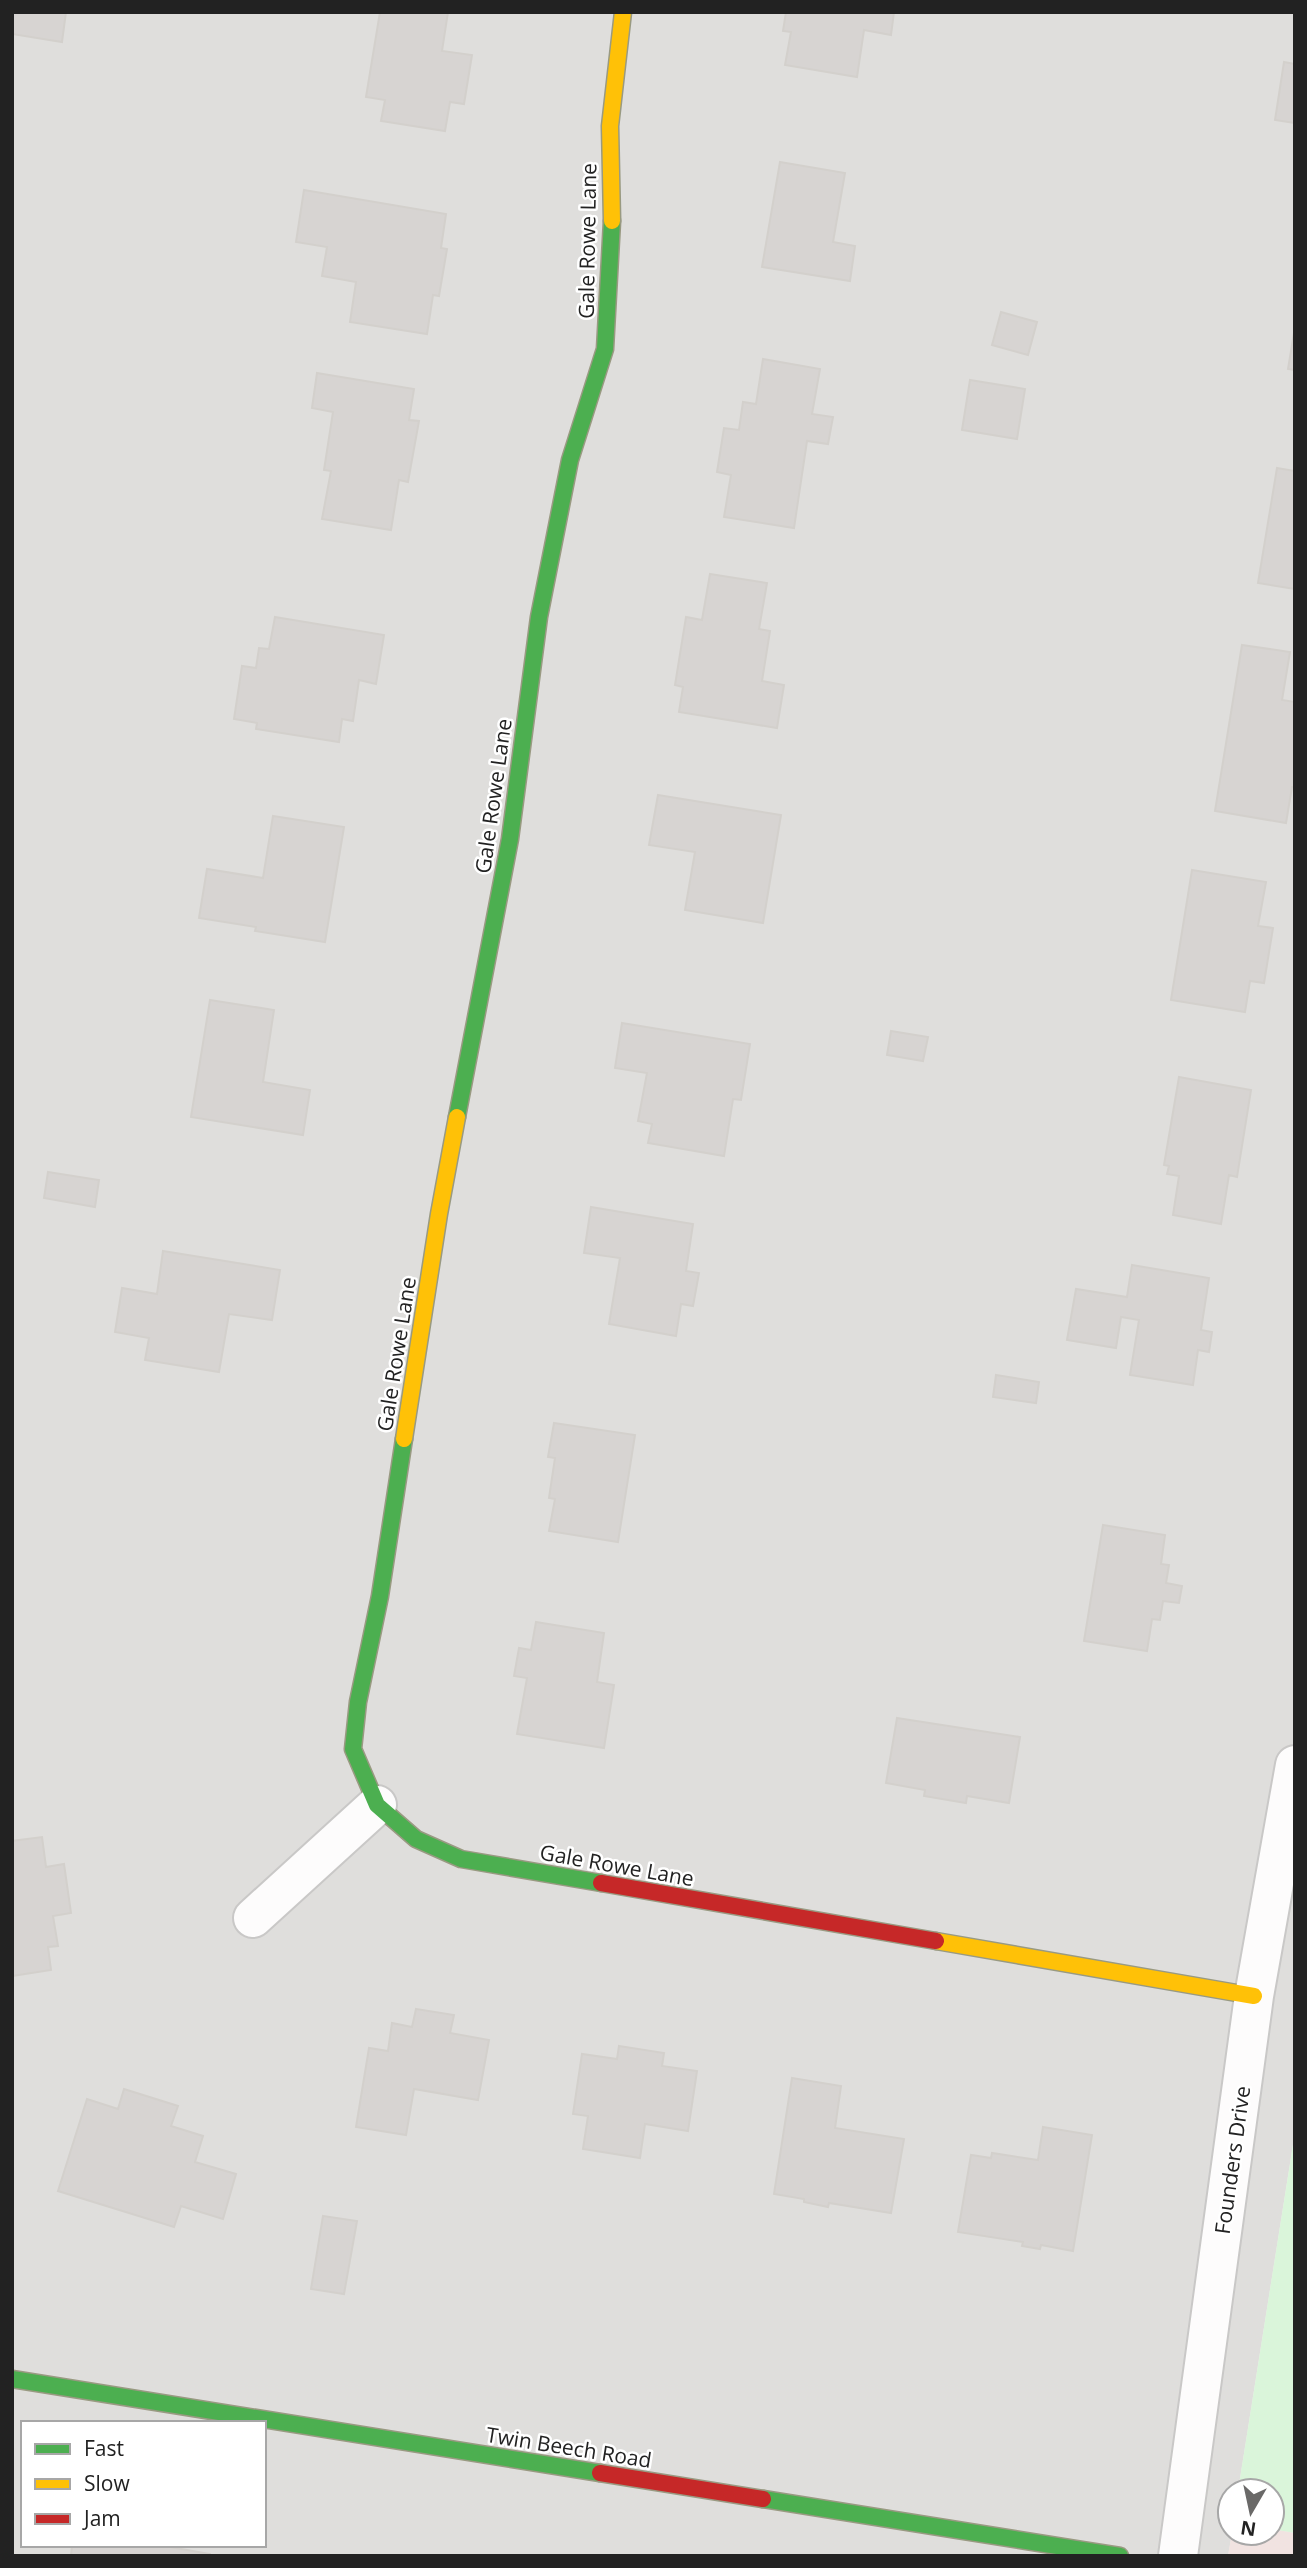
<svg xmlns="http://www.w3.org/2000/svg" width="1307" height="2568" viewBox="0 0 1307 2568" font-family="'Open Sans',sans-serif">
<style>
.residential{fill:#dfdedc;fill-rule:evenodd}
.commercial{fill:#f1e3e1}
.park{fill:#daf5da}
.building{fill:#d7d4d2;stroke:#d3d0cc;stroke-width:2}
.lines{fill:none;stroke-linecap:round;stroke-linejoin:round}
.street-casing{stroke:#c9c8c7;stroke-width:42}
.fast-casing{stroke:#999a82;stroke-width:19}
.slow-casing{stroke:#999a82;stroke-width:19}
.jam-casing{stroke:#999a82;stroke-width:19}
.street{stroke:#fdfcfc;stroke-width:38}
.fast{stroke:#4caf50;stroke-width:16}
.slow{stroke:#ffc107;stroke-width:16}
.jam{stroke:#c62828;stroke-width:16}
.labels{text-anchor:middle;dominant-baseline:central;stroke-width:5;stroke-linejoin:round;paint-order:stroke}
.street-label{font-size:21px;fill:#222;stroke:#fff}
</style>
<rect width="100%" height="100%" fill="#f0eeeb"/>
<!-- residential -->
<path class="residential" d="M12,12H1295V2132L1238,2491H1230L1232,2533L1228,2556H12ZM23,2423H264V2545H23Z"/>
<!-- commercial -->
<path class="commercial" d="M1272,2529L1295,2533V2556H1228L1232,2533H1272Z"/>
<!-- park -->
<path class="park" d="M1295,2132V2533L1272,2529V2491H1238Z"/>
<!-- building -->
<path class="building" d="M12,12H66L62,42L12,34Z
M380,12H448L442,51L472,55L464,104L450,102L445,131L381,121L385,100L366,97Z
M786,12H894L891,35L864,30L857,77L785,65L791,32L783,31Z
M1284,62L1295,64V123L1275,120Z
M780,162L845,173L833,242L855,246L850,281L762,267Z
M304,190L446,214L441,248L447,249L439,296L433,295L427,334L350,322L356,282L322,276L327,247L296,242Z
M1001,312L1037,322L1028,355L992,345Z
M1295,327V370L1288,369Z
M763,359L820,369L812,414L833,417L828,444L807,441L794,528L724,517L731,475L717,472L724,428L739,430L743,402L756,404Z
M317,373L414,389L409,420L419,421L408,482L399,480L391,530L322,519L331,471L324,470L333,412L312,408Z
M970,380L1025,389L1017,439L962,430Z
M1277,468L1295,471V589L1258,583Z
M710,574L767,583L759,629L770,631L762,681L784,685L777,728L679,712L683,687L675,685L686,617L702,620Z
M275,617L384,635L376,684L359,680L353,721L342,719L339,742L256,729L257,723L234,719L242,666L256,668L259,648L269,649Z
M1242,645L1290,652L1282,700L1295,702V787H1292L1286,823L1215,811Z
M658,795L781,815L763,923L685,910L695,852L649,845Z
M273,816L344,827L325,942L255,931L256,927L199,918L207,869L263,878Z
M1192,870L1266,882L1258,926L1273,928L1264,983L1250,981L1245,1012L1171,1000Z
M210,1000L274,1010L263,1082L310,1090L303,1135L191,1117Z
M622,1023L750,1044L741,1100L733,1099L724,1156L648,1143L652,1124L638,1121L647,1073L615,1068Z
M891,1031L928,1037L923,1061L887,1055Z
M1179,1077L1251,1090L1237,1177L1229,1175L1221,1224L1173,1215L1179,1176L1167,1174L1169,1166L1164,1165Z
M48,1172L99,1180L95,1207L44,1198Z
M591,1207L693,1224L686,1271L699,1273L693,1306L681,1304L676,1336L609,1324L620,1258L584,1253Z
M163,1251L280,1270L272,1320L229,1314L219,1372L145,1360L149,1338L115,1332L122,1288L157,1294Z
M1132,1265L1209,1278L1201,1330L1212,1332L1209,1352L1198,1350L1193,1385L1130,1375L1139,1320L1121,1317L1116,1348L1067,1340L1076,1289L1127,1297Z
M996,1375L1039,1382L1036,1403L993,1397Z
M554,1423L635,1435L618,1542L549,1531L555,1499L549,1498L555,1458L548,1457Z
M1103,1525L1165,1535L1161,1564L1169,1565L1166,1583L1182,1586L1179,1603L1163,1601L1160,1620L1152,1619L1147,1651L1084,1641Z
M536,1622L604,1633L597,1682L614,1685L604,1748L517,1734L527,1678L514,1676L519,1648L531,1650Z
M897,1718L1020,1737L1009,1803L967,1796L966,1803L924,1796L925,1790L886,1783Z
M42,1837L46,1867L64,1864L71,1913L53,1916L58,1946L48,1947L51,1970L12,1976V1841Z
M416,2009L454,2015L450,2033L489,2040L478,2100L414,2089L406,2135L356,2127L369,2048L388,2051L392,2023L412,2027Z
M619,2046L664,2053L662,2066L697,2071L688,2131L645,2124L640,2158L583,2149L588,2116L573,2114L582,2054L617,2059Z
M792,2078L841,2086L835,2128L904,2139L891,2213L829,2203L828,2207L804,2202V2199L774,2194Z
M124,2089L178,2106L171,2126L203,2136L195,2162L236,2174L223,2219L181,2206L174,2227L58,2191L87,2099L118,2109Z
M1043,2127L1092,2135L1073,2251L1041,2245L1040,2249L1022,2246L1023,2242L958,2232L971,2155L991,2158L992,2153L1038,2160Z
M323,2216L357,2221L344,2294L311,2289Z
M72,2545H159L210,2554V2556H71Z"/>
<g class="lines">
<defs>
<path id="street" d="M253,1918L377,1805
M1178,2556L1254,1996L1295,1765"/>
<path id="fast" d="M457,1117L510,839L539,617L570,460L605,349L612,221
M404,1439L380,1596L358,1702L353,1749L377,1805L416,1839L461,1859L601,1883
M12,2379L600,2473
M763,2499L1120,2556"/>
<path id="slow" d="M612,221L610,126L623,12
M404,1439L439,1214L457,1117
M936,1941L1254,1996"/>
<path id="jam" d="M601,1883L936,1941
M600,2473L763,2499"/>
</defs>
<!-- street casing -->
<use href="#street" class="street-casing"/>
<!-- fast casing -->
<use href="#fast" class="fast-casing"/>
<!-- slow casing -->
<use href="#slow" class="slow-casing"/>
<!-- jam casing -->
<use href="#jam" class="jam-casing"/>
<!-- street -->
<use href="#street" class="street"/>
<!-- fast -->
<use href="#fast" class="fast"/>
<!-- slow -->
<use href="#slow" class="slow"/>
<!-- jam -->
<use href="#jam" class="jam"/>
</g>
<g class="labels">
<!-- street labels -->
<g class="street-label">
<text transform="translate(587 241) rotate(-89)">Gale Rowe Lane</text>
<text transform="translate(493 796) rotate(-82)">Gale Rowe Lane</text>
<text transform="translate(396 1354) rotate(-81)">Gale Rowe Lane</text>
<text transform="translate(617 1865) rotate(10)">Gale Rowe Lane</text>
<text transform="translate(1232 2160) rotate(-82)">Founders Drive</text>
<text transform="translate(569 2447) rotate(9)">Twin Beech Road</text>
</g>
</g>
<!-- border -->
<rect width="1307" height="2568" fill="none" stroke="#222222" stroke-width="28"/>
<!-- legend -->
<rect x="21" y="2421" width="245" height="126" fill="#ffffff" stroke="#a7a7a7" stroke-width="2"/>
<rect x="35" y="2444" width="35" height="10" fill="#4caf50" stroke="#a7a7a7" stroke-width="2"/>
<text x="84" y="2456" font-size="21" fill="#222222">Fast</text>
<rect x="35" y="2479" width="35" height="10" fill="#ffc107" stroke="#a7a7a7" stroke-width="2"/>
<text x="84" y="2491" font-size="21" fill="#222222">Slow</text>
<rect x="35" y="2514" width="35" height="10" fill="#c62828" stroke="#a7a7a7" stroke-width="2"/>
<text x="84" y="2526" font-size="21" fill="#222222">Jam</text>
<!-- north arrow -->
<g transform="translate(1251 2512) rotate(189)"><circle r="33" fill="#ffffff" stroke="#a7a7a7" stroke-width="2"/>
<path d="M0-5L12 26L0 18L-12 26Z" fill="#6a6968"/>
<text y="-10" font-size="19" font-weight="bold" text-anchor="middle" fill="#222222">N</text>
</g>
</svg>
